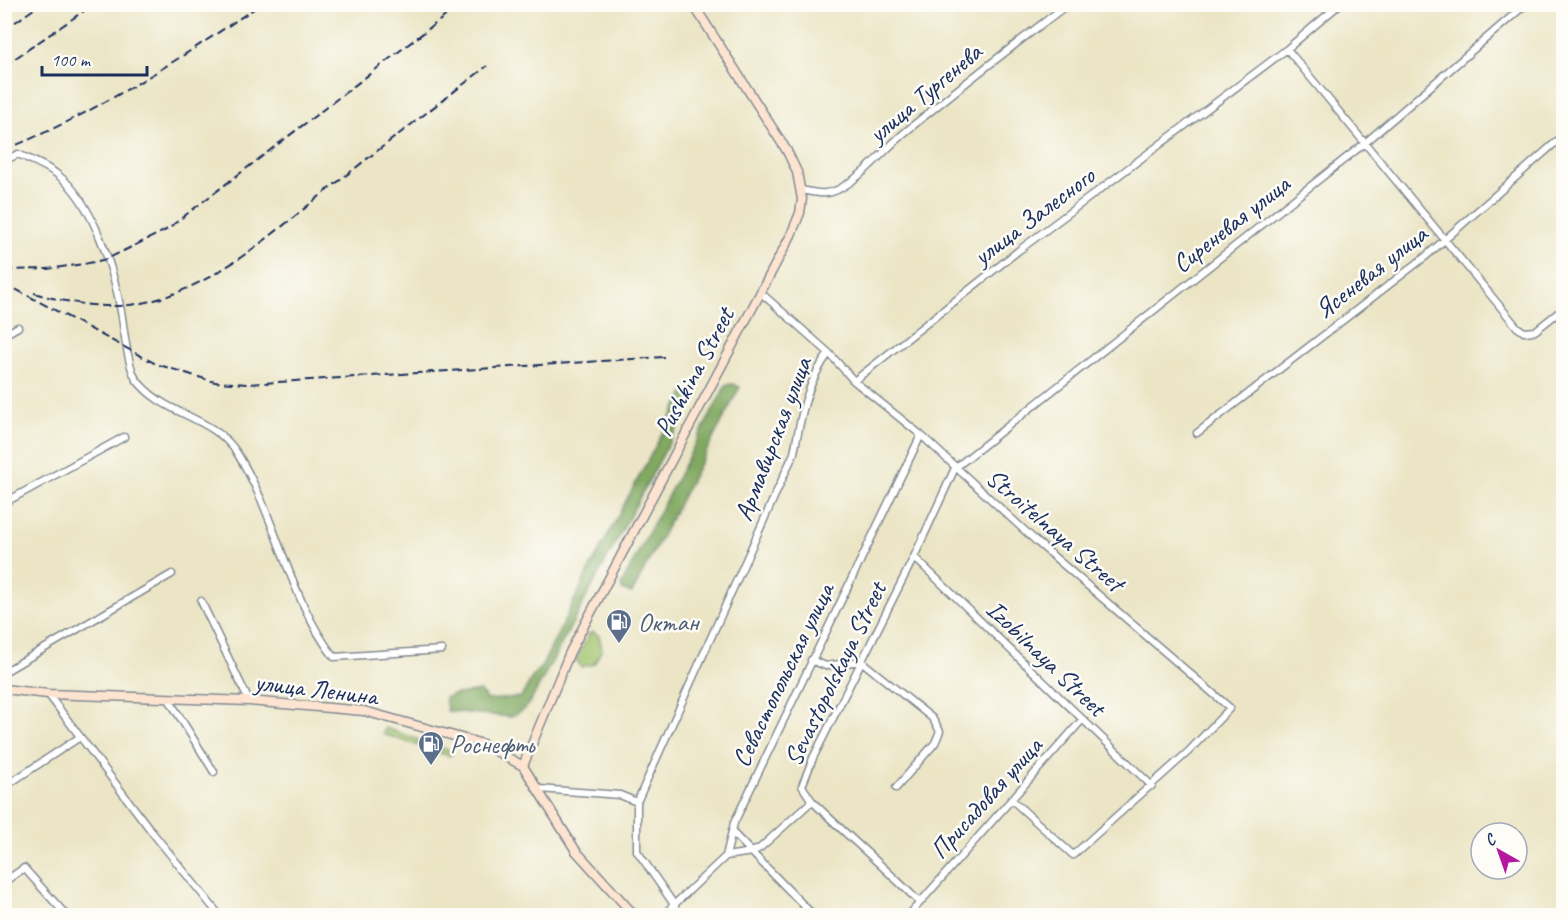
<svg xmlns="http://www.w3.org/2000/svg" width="1568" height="920" viewBox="0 0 1568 920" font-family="Caveat,sans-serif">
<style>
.green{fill:#a2c36c;stroke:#5e7965;stroke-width:1.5}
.forest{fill:#81a960;stroke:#4e6c5f;stroke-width:1.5}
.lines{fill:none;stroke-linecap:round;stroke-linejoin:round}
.street-casing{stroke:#838a92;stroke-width:9}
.secondary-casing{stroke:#838a92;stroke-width:11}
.street{stroke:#fff;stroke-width:6}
.secondary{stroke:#fde4d1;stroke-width:8}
.rail{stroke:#1b2f5e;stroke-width:2;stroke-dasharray:9 4.5;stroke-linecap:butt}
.labels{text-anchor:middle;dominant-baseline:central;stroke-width:5;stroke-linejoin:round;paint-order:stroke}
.street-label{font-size:26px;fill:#1b2f5e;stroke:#fdfcf7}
.service-label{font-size:26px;fill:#4e5e75;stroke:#fdfcf7;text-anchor:start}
</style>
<rect width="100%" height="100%" fill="#fdfcf7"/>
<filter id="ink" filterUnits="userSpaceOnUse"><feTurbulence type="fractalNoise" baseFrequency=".0167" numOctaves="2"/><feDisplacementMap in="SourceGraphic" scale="12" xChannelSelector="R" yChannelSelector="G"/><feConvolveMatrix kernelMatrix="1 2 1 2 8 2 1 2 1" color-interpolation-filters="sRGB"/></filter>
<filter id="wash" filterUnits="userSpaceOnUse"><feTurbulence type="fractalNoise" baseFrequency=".008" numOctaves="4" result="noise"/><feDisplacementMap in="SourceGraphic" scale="24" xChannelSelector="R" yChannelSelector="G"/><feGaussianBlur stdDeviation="1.35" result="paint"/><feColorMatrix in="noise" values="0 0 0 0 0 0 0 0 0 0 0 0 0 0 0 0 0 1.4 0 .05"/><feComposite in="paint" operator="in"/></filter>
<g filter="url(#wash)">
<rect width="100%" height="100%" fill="#ebe5c5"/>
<!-- green -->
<path class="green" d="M593,632L599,636L602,649L594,664L581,667L576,659L589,634Z
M385,728L451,751L452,754L449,756L383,734Z"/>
<!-- forest -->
<path class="forest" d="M733,384L740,387L632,593L622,590L621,585L726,385Z
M684,393L692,396V400L534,695L525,709L511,717L447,711L445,698L451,695L480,691L487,700L521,697L534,674L542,666L590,568Z"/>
</g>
<g filter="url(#ink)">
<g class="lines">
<defs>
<path id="street" d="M4,7L8,4
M1287,49L1517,327L1524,332L1535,331L1564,308
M4,161L18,154C31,160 47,166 58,175C94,202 115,274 122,317C124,332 128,367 136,379C163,416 213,415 237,453C277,516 288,597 334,657L442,650
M801,190C813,192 825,196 837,190C863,177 881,153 903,134C956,89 1012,47 1068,4
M760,292L829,353L854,381L1018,251L1287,49L1340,4
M4,335L18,327
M854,381L921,435L1037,542L1230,708L1188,752L1073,855L1012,800
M1197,433L1425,257L1564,135
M4,503L124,437
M914,557L1152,786
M201,601L249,701
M811,660L826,666L861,661L932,718L940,731L935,743L896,788
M4,672L172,574
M48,694L152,832L220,916
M168,698L214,772
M4,787L80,737
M539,789L620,795L637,802L794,453C801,417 806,383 829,353
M812,801C847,836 885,867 919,902
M637,802V851L675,906
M732,832L814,916
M726,856L752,852L760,848L812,801L802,786L813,758L914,557L955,468L1365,143L1526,4
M4,882L24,868L67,916
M662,916L726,856L734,823L921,435
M908,916L1082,720"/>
<path id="secondary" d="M4,689L48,694L249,701L364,711L483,744L523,766L576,851L635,916
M523,766L570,652L791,235L800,213L802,199L797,172L787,151L693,4"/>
</defs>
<!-- street casing -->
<use href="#street" class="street-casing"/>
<!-- secondary casing -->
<use href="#secondary" class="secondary-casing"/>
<!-- street -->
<use href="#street" class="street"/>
<!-- secondary -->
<use href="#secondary" class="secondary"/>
<!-- rail -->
<path class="rail" d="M4,30L41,4
M4,66L94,4
M4,150C97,113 178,60 261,4
M4,270L47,269L84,264L107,259L166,230L461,4
M4,283L156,364L215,382L248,384L664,357
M34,293C61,301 91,307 120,306C205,300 275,230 339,181C388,142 438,104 487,66"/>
</g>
</g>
<!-- icons -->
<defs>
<symbol id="fuel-pin" viewBox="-11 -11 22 30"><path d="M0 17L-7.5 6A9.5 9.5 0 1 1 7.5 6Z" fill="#5c6f8a" stroke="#fdfcf7"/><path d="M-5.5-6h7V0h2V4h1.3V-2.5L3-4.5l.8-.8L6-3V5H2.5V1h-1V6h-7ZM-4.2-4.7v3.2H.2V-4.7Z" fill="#fff"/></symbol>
</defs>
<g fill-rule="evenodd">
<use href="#fuel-pin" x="604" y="607" width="30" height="40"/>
<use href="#fuel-pin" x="416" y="729" width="30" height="40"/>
</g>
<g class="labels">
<!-- street labels -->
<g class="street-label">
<text transform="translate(925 93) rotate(-40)">улица Тургенева</text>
<text transform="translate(1034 216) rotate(-37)">улица Залесного</text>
<text transform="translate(1231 224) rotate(-38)">Сиреневая улица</text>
<text transform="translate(1371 272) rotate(-38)">Ясеневая улица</text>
<text transform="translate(694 372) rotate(-62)">Pushkina Street</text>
<text transform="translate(773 439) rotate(-69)">Армавирская улица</text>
<text transform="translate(1055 530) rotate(41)">Stroitelnaya Street</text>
<text transform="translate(1046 658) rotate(44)">Izobilnaya Street</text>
<text transform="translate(835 674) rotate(-64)">Sevastopolskaya Street</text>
<text transform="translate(783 675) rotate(-64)">Севастопольская улица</text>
<text transform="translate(316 689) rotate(7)">улица Ленина</text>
<text transform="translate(986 798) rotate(-48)">Присадовая улица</text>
</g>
<!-- service labels -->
<g class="service-label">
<text x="638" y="622">Октан</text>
<text x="450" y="744">Роснефть</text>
</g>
</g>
<!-- margin -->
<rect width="1568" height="920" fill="none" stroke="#fdfcf7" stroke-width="24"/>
<!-- north arrow -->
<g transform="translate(1499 851) rotate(320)"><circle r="28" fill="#fdfcf7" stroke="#a3aaba" stroke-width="1.5"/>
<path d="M0-4.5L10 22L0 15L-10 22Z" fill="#b5179e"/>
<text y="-9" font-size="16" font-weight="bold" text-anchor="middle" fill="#1b2f5e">С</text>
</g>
<!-- scale -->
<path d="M42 66v9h105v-9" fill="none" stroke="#1b2f5e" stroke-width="3"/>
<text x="51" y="66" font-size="18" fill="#1b2f5e" stroke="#fdfcf7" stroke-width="4.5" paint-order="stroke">100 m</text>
</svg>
